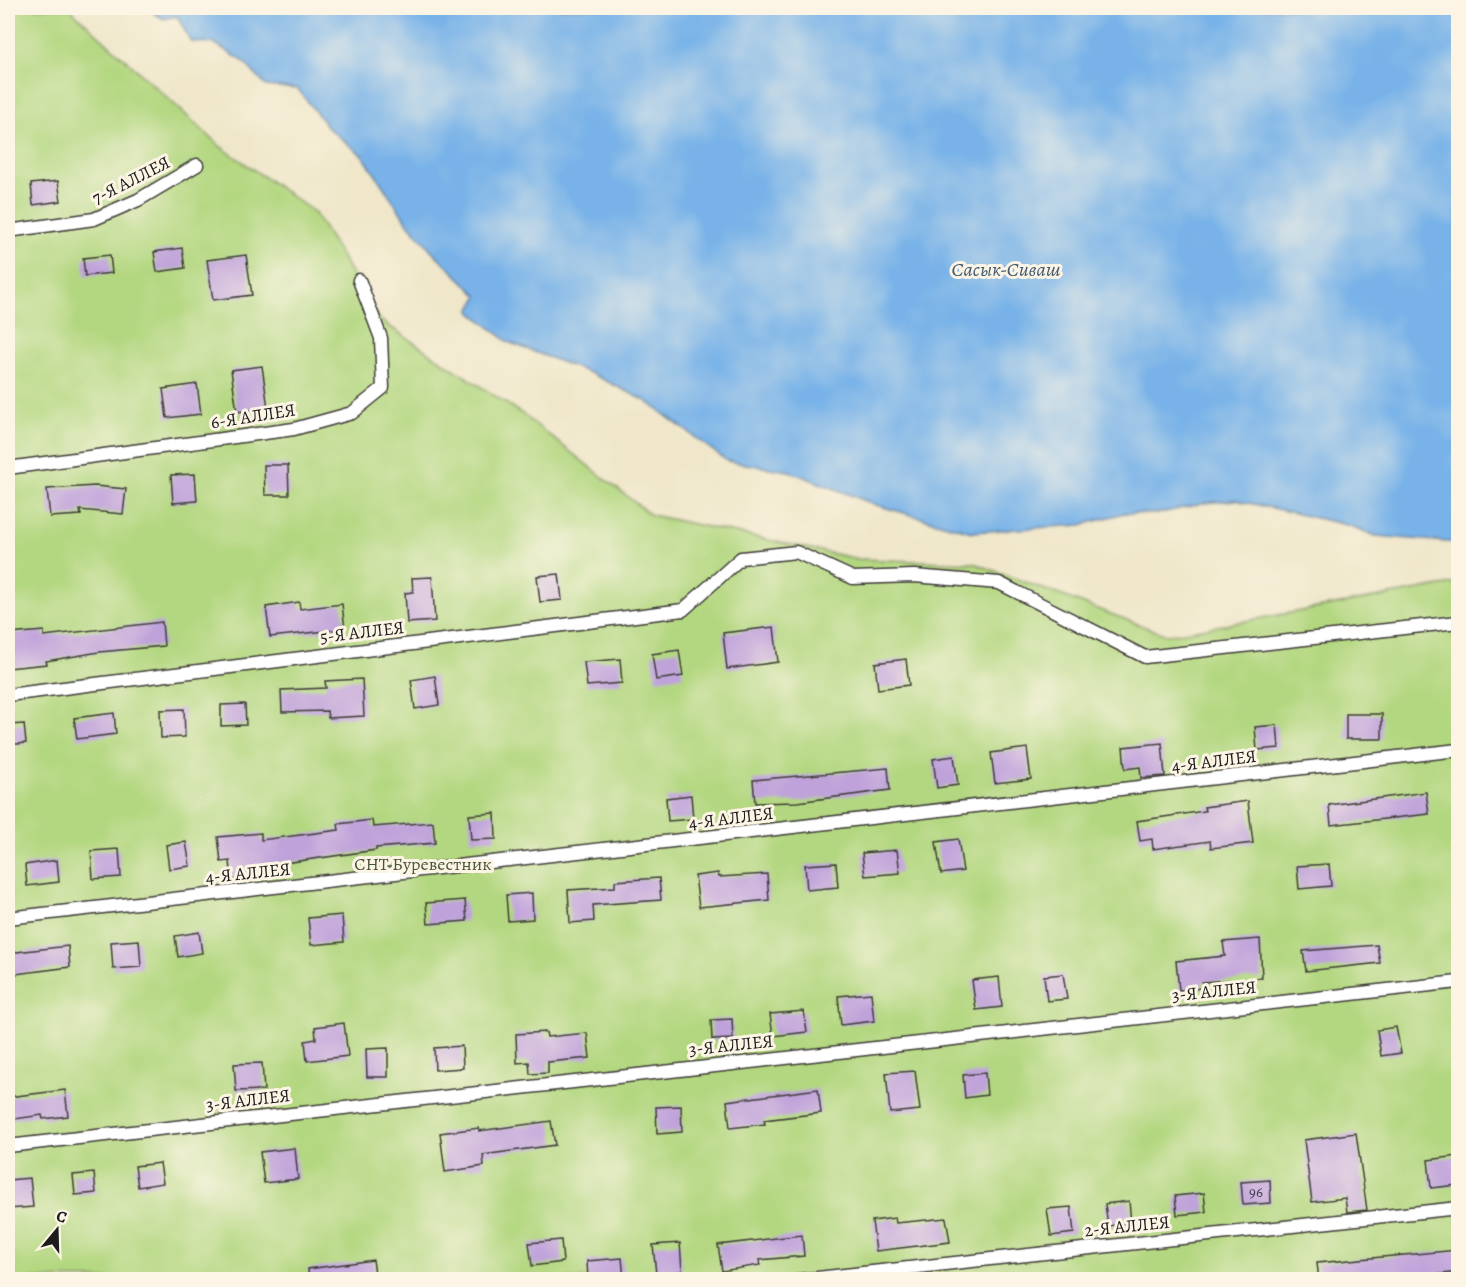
<svg xmlns="http://www.w3.org/2000/svg" width="1466" height="1287" viewBox="0 0 1466 1287" font-family="Alegreya,serif">
<style>
.green{fill:#b3d780;stroke:#687a4e;stroke-width:1.5}
.water{fill:#78b2e8;stroke:#4a6782;stroke-width:1.5}
.building{fill:#bfa2da}
.lines{fill:none;stroke-linecap:round;stroke-linejoin:round}
.lane-casing{stroke:#3c3a36;stroke-width:15}
.lane{stroke:#fff;stroke-width:12}
.labels{text-anchor:middle;dominant-baseline:central;stroke-width:6;stroke-linejoin:round;paint-order:stroke}
.number-label{font-size:15px;fill:#453e4c}
.street-label{font-size:18px;fill:#1c1c1c;stroke:#fcf5e5}
.park-label{font-size:18px;fill:#49543a;stroke:#fcf5e5}
.water-label{font-size:20px;font-style:italic;fill:#41586e;stroke:#fcf5e5}
</style>
<rect width="100%" height="100%" fill="#fcf5e5"/>
<filter id="ink" filterUnits="userSpaceOnUse"><feTurbulence type="fractalNoise" baseFrequency=".0167" numOctaves="2"/><feDisplacementMap in="SourceGraphic" scale="12" xChannelSelector="R" yChannelSelector="G"/><feConvolveMatrix kernelMatrix="1 2 1 2 8 2 1 2 1" color-interpolation-filters="sRGB"/></filter>
<filter id="wash" filterUnits="userSpaceOnUse"><feTurbulence type="fractalNoise" baseFrequency=".008" numOctaves="4" result="noise"/><feDisplacementMap in="SourceGraphic" scale="24" xChannelSelector="R" yChannelSelector="G"/><feGaussianBlur stdDeviation="1.35" result="paint"/><feColorMatrix in="noise" values="0 0 0 0 0 0 0 0 0 0 0 0 0 0 0 0 0 1.4 0 .05"/><feComposite in="paint" operator="in"/></filter>
<g filter="url(#wash)">
<rect width="100%" height="100%" fill="#f0e7ca"/>
<!-- green -->
<path class="green" d="M8,8H69L220,146L314,212L381,321L521,413L651,515L858,559L974,563L1167,635L1458,583V1279H8Z"/>
<!-- water -->
<path class="water" d="M145,8H1458V543L1376,536L1351,526L1236,500L1205,503L1157,514L1124,513L1081,525L972,532L876,505L789,471L727,461L646,401L590,373L508,342L470,311L478,296L432,251L407,222L363,156L328,128L298,89L266,86L243,61L214,43L191,42L177,16L164,19Z"/>
<g id="blocks">
<!-- building -->
<path class="building" d="M58,181L61,201L33,205L31,184Z
M182,248L185,268L157,272L154,252Z
M110,255L112,273L85,276L83,258Z
M246,255L252,295L213,300L207,260Z
M262,366L268,408L237,412L231,370Z
M197,384L201,414L167,418L163,389Z
M264,465H288L289,495H265Z
M195,474L197,501L173,503L171,475Z
M95,486L126,489L123,514L80,510L81,515L50,517L47,489Z
M559,574L562,600L540,602L537,576Z
M432,577L435,621L407,623L405,593L413,592L412,578Z
M299,602L300,609L342,604L345,629L270,637L266,607Z
M162,622L164,646L99,652L46,661L47,664L8,668V634L44,631V636Z
M774,627L778,662L727,669L723,633Z
M679,650L683,676L656,680L652,654Z
M620,659L622,683L587,686L584,662Z
M906,659L909,685L878,689L875,663Z
M435,676L439,705L415,709L411,680Z
M362,679L364,716L328,718L327,711L282,712L281,690L326,688L325,681Z
M245,704L246,725L221,726V705Z
M184,709L185,737L161,738L160,710Z
M114,713L116,734L77,739L74,718Z
M1346,714H1382V739H1346Z
M24,724L26,743L8,745V725Z
M1277,725L1279,748L1257,750L1255,727Z
M1162,743L1165,776L1141,778L1140,767L1125,769L1123,747Z
M1027,748L1031,779L995,783L991,753Z
M954,756L958,785L937,788L933,759Z
M888,768L890,790L797,802L755,803L753,780Z
M1426,792L1429,814L1331,825L1329,805Z
M691,795L693,819L668,821L666,798Z
M1248,801L1253,843L1211,848L1210,841L1153,849L1152,839L1140,841L1137,821L1205,811L1204,807Z
M495,813L496,839L471,840L469,815Z
M372,820L373,827L433,822L435,843L376,848V850L264,866L265,877L232,880L230,861L221,862L218,837L261,833V840L339,830L338,824Z
M958,839L963,871L941,874L936,842Z
M186,842L190,866L169,869L166,845Z
M119,849L121,877L93,879L91,851Z
M897,850L900,873L865,876L862,853Z
M57,860L59,882L27,886L25,865Z
M836,863L838,887L807,890L805,865Z
M1329,864L1331,886L1299,889L1297,866Z
M718,873L719,877L767,874L769,900L699,907L695,876Z
M659,878L661,900L593,905L594,921L570,923L568,890L615,887V881Z
M532,893L533,919L508,921L506,895Z
M465,900L467,921L428,924L426,903Z
M342,915L344,942L311,945L308,918Z
M199,932L202,953L178,957L175,936Z
M1260,939L1262,978L1202,982V988L1179,990L1176,961L1225,956L1223,942Z
M139,940L141,967L113,969L111,942Z
M1377,945L1380,963L1306,971L1303,951Z
M68,946L70,967L8,975V953Z
M1063,974L1067,999L1047,1001L1044,976Z
M999,977L1002,1007L976,1010L972,980Z
M871,993L874,1021L841,1025L838,996Z
M804,1011L807,1032L773,1036L770,1014Z
M732,1019L733,1039L712,1040L711,1020Z
M344,1023L348,1056L307,1061L305,1041L316,1039L315,1027Z
M1396,1027L1401,1053L1381,1056L1377,1030Z
M546,1032L547,1037L587,1033L590,1058L548,1062V1073L530,1074L529,1062L517,1063L516,1034Z
M462,1046L463,1068L435,1070L434,1048Z
M388,1048V1077H367L366,1049Z
M262,1063L264,1090L236,1091L234,1064Z
M915,1071L920,1110L890,1113L886,1073Z
M985,1073L987,1095L965,1098L963,1075Z
M818,1089L821,1113L764,1120L765,1124L730,1128L727,1101Z
M65,1090L68,1116L43,1119L42,1115L8,1120V1097Z
M681,1106L682,1132L657,1134L656,1107Z
M551,1121L555,1145L483,1155L484,1166L445,1172L440,1133L479,1128V1131Z
M1356,1133L1367,1210L1347,1212L1345,1198L1312,1202L1304,1140Z
M295,1148L298,1179L264,1183L260,1152Z
M1458,1156V1185L1431,1188L1428,1160Z
M160,1163L163,1183L138,1187L135,1166Z
M94,1173L96,1193L75,1195L73,1175Z
M30,1178L33,1207L8,1209V1180Z
M1270,1180L1271,1203L1243,1205L1241,1182Z
M1204,1193L1206,1212L1177,1215L1175,1196Z
M1129,1201L1131,1223L1108,1226L1105,1204Z
M1071,1207L1074,1233L1051,1236L1047,1209Z
M895,1218L896,1223L946,1218L950,1242L876,1251L872,1221Z
M802,1235L804,1256L759,1260L760,1265L722,1271L718,1245Z
M561,1240L563,1262L532,1266L529,1243Z
M680,1243L682,1271L656,1274L653,1245Z
M1458,1250V1272L1419,1277V1280H1402L1401,1276L1319,1280L1317,1263Z
M622,1258L624,1280H588L587,1261Z
M373,1260L376,1280H309L308,1269Z"/>
</g>
</g>
<g filter="url(#ink)">
<use href="#blocks" fill-opacity="0" stroke="#3c3a36" stroke-width="1.5"/>
<g class="lines">
<defs>
<path id="lane" d="M8,231L94,219L138,200L197,165
M8,468L294,429L352,413L383,388L381,338L359,280
M8,695L683,610L741,558L796,552L853,578L914,576L999,583L1145,657L1458,622
M8,918L1458,750
M8,1146L1458,982
M799,1280L1458,1208"/>
</defs>
<!-- lane casing -->
<use href="#lane" class="lane-casing"/>
<!-- lane -->
<use href="#lane" class="lane"/>
</g>
</g>
<g class="labels">
<!-- number labels -->
<g class="number-label">
<text x="1256" y="1192">96</text>
</g>
<!-- street labels -->
<g class="street-label">
<text transform="translate(131 180) rotate(-27)">7-Я АЛЛЕЯ</text>
<text transform="translate(253 416) rotate(-9)">6-Я АЛЛЕЯ</text>
<text transform="translate(362 632) rotate(-7)">5-Я АЛЛЕЯ</text>
<text transform="translate(1214 761) rotate(-7)">4-Я АЛЛЕЯ</text>
<text transform="translate(731 818) rotate(-7)">4-Я АЛЛЕЯ</text>
<text transform="translate(248 873) rotate(-6)">4-Я АЛЛЕЯ</text>
<text transform="translate(1214 991) rotate(-6)">3-Я АЛЛЕЯ</text>
<text transform="translate(731 1045) rotate(-6)">3-Я АЛЛЕЯ</text>
<text transform="translate(248 1100) rotate(-7)">3-Я АЛЛЕЯ</text>
<text transform="translate(1127 1226) rotate(-6)">2-Я АЛЛЕЯ</text>
</g>
<!-- park labels -->
<g class="park-label">
<text x="423" y="864">СНТ Буревестник</text>
</g>
<!-- water labels -->
<g class="water-label">
<text x="1006" y="269">Сасык-Сиваш</text>
</g>
</g>
<!-- margin -->
<rect width="1466" height="1287" fill="none" stroke="#fcf5e5" stroke-width="30"/>
<!-- north arrow -->
<g transform="translate(57 1230) rotate(19)" stroke="#fcf5e5" stroke-width="4.5" paint-order="stroke">
<path d="M0-4.5L10 22L0 15L-10 22Z" fill="#1c1c1c"/>
<text y="-9" font-size="16" font-weight="bold" text-anchor="middle" fill="#1c1c1c">С</text>
</g>
</svg>
